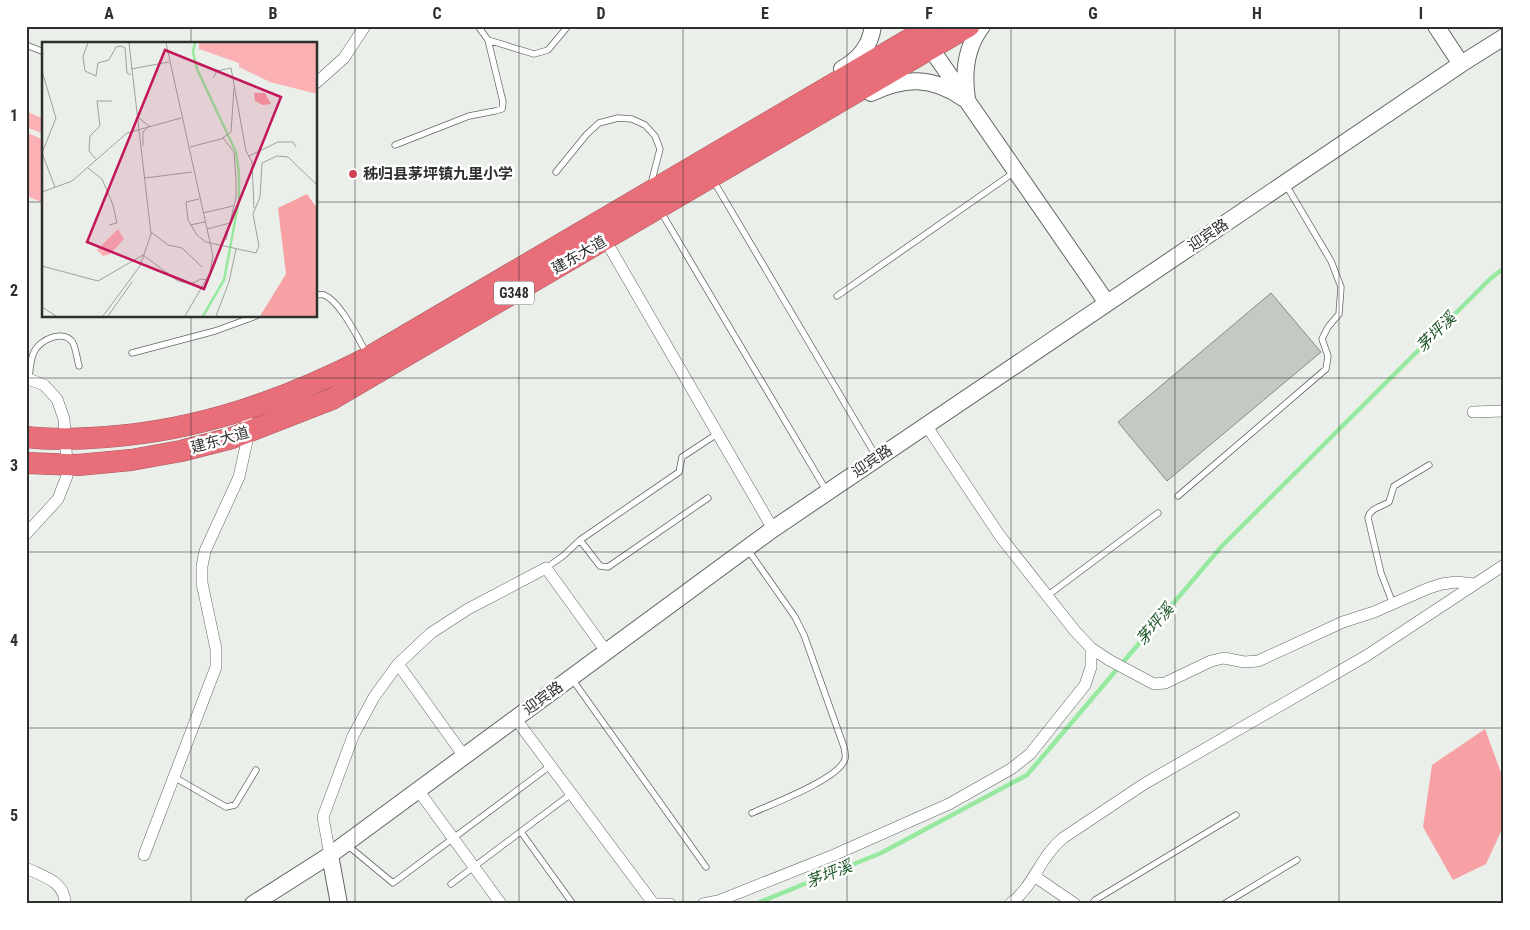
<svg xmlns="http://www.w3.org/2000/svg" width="1530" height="930" viewBox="0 0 1530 930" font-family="'Roboto Condensed','Noto Sans SC',sans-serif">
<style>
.green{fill:#fbb1b4}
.forest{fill:#f7a1a5}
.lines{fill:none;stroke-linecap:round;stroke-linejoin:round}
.stream{stroke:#98e9a0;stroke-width:4.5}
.building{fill:#c4c9c4;stroke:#858a85}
.lane-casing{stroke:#626763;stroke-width:7}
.street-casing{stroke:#626763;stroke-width:12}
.secondary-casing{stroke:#626763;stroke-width:18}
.highway-casing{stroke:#a7595f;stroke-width:22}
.lane{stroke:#fff;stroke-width:5.5}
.street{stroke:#fff;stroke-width:11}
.secondary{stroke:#fff;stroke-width:16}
.highway{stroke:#e86f7a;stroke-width:21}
.grid{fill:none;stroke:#2e302e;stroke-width:1;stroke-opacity:0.55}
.poi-dot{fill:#d24256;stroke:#fff;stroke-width:2}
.labels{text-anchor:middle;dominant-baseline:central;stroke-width:5;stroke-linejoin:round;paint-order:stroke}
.shield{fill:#fff;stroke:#6d6e6d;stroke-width:1}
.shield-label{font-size:14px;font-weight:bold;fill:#2e302e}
.poi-label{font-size:15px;font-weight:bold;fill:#2e302e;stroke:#fff;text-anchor:start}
.street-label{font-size:15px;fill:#2e302e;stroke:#fff}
.water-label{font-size:16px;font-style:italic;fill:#21592b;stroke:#fff}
.inset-river{fill:none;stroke:#98e9a0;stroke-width:2.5}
.inset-road{fill:none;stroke:#9fa39f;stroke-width:1}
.view{fill:#c2185b;fill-opacity:0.15;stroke:#c2185b;stroke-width:2.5}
.inset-edge{fill:none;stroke:#2e302e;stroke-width:2.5}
.neatline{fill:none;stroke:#2e302e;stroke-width:2}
.grid-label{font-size:16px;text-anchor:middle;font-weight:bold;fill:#2e302e}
</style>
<rect width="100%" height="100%" fill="#eaefea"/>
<!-- green -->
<path class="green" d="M26,111L44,119V134L26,127Z
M28,133L44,140V203L26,196V137Z"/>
<!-- forest -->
<path class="forest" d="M1485,729L1504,781V825L1486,864L1453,880L1423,827L1432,765Z"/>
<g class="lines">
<!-- stream -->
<path class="stream" d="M755,904L881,853L1027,775L1222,546L1490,279L1504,268"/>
</g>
<!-- building -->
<path class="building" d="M1271,293L1321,352L1167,481L1118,422Z"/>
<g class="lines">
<defs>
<path id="lane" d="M488,40L534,54L548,50L568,26
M26,45L44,52
M395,145L469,116L495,111L502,109L503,102L488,40L478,26
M556,172L587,134L599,123L618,118L632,119L645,125L655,136L660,149L651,184
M713,180L876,456
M661,212L826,490
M316,295C319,295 322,294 324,295C340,301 359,340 367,354
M837,296L1016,171
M132,353L215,331L256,316
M29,379C30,371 30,360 34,352C39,340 64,328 73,343C76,349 77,359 79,366
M1178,496L1326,369L1328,356L1322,339L1328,327L1339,314L1341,287L1331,261L1286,185
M580,540L600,566L608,567L708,498
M748,550L795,617L804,635L844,747C845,751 846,755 845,759C839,779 772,804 752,813
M546,568L563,556L580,540L679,472L682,457L717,434
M1047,596L1158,513
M1393,604L1381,573L1368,518C1370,508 1381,507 1389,502L1394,486L1429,465
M572,679L706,867
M174,777L226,807L235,805L256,770
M521,832L573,904
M346,844L393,883L550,766
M451,884L571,794
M1092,904L1095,900L1236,815
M1224,904L1297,860"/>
<path id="street" d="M316,83L344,58L365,26
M603,236L773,529
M26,378L44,385L57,399L64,419L67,464V476L58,499L26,534
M1473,412L1504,411
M926,425L1000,536L1075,631L1091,648L1109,660L1154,684L1165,683L1211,661L1224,658L1244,662L1258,661L1343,622L1374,612L1429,588L1442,584L1456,582L1475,584
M398,664L464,756
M515,718L653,903
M418,790L501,904
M144,855L216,667V649L202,583V566L205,551L239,477L249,432L245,410
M330,855L323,817L353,736L374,697L398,664L431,633L468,609L546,568L606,651
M26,868C44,877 65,881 65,904
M1034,876L1075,904
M650,904H670
M703,904L718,901L834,855L949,804L1011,769L1030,754L1085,685L1091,667V648
M1010,904C1035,885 1039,858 1063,838L1144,784L1366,656L1504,565"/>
<path id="secondary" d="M1436,26L1461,64
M925,40L1107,303
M842,69C859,59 870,47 873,26
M871,93C904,77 932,76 963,98
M967,99C963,73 965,48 982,26
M330,855L339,904
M253,904L330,855L773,529L1461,64L1504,37"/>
<path id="highway" d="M26,437C52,440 80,439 106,437C201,430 285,400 369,357L932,26
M26,463L78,465L131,460L181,451L232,438L332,399L969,26"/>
</defs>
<!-- lane casing -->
<use href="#lane" class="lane-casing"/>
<!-- street casing -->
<use href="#street" class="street-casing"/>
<!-- secondary casing -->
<use href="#secondary" class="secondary-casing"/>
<!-- highway casing -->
<use href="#highway" class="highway-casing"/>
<!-- lane -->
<use href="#lane" class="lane"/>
<!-- street -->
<use href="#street" class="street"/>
<!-- secondary -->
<use href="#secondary" class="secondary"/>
<!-- highway -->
<use href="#highway" class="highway"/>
</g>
<!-- grid -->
<path class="grid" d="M191,26V44M355,26V904M519,26V904M683,26V904M847,26V904M1011,26V904M1175,26V904M1339,26V904M26,202H44M316,202H1504M191,316V904M26,378H1504M26,552H1504M26,728H1504"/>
<!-- markers -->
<circle class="poi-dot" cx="353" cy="174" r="5"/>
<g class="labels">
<!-- shield labels -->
<rect class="shield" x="494" y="281.5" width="40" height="23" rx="4"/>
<g class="shield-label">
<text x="514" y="293">G348</text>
</g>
<!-- poi labels -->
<g class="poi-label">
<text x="363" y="174">秭归县茅坪镇九里小学</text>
</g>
<!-- street labels -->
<g class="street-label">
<text transform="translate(1208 235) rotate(-34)">迎宾路</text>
<text transform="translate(579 255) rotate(-30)">建东大道</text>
<text transform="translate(220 440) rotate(-16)">建东大道</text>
<text transform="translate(872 461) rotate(-34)">迎宾路</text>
<text transform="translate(543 698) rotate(-36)">迎宾路</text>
</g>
<!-- water labels -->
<g class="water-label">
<text transform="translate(1436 332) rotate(-45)">茅坪溪</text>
<text transform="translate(1155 624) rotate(-50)">茅坪溪</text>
<text transform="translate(829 874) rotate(-22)">茅坪溪</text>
</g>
</g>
<!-- overview -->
<g transform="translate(42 42)">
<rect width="275" height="275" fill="#eaefea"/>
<path d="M157,1H275V52L228,40L197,25V21L157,7ZM76,187L82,197L68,212L61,214L55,208Z" fill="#fbb1b4"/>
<path d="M212,51H223L229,62L221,63L213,59ZM265,152L275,166V274H218L244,232L236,166Z" fill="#f7a1a5"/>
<path class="inset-river" d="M153,1L151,10L155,27L194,110L197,132V158L182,238L161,274"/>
<path class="inset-road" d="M46,1L41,14L43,29L54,34L56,21L67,18L74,5L79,4L83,6L85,31L89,33M124,1L171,214L168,231L143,274M89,27L127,20M0,29L14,76L0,111L13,145M171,36L175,29L189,26L204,109L210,120L212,166M97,76L107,84L101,90V104M181,96L192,110L194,138V155L184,198M148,105L179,97L189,90L192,46M207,114L236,100H251L254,105M54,117L47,109L48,94L58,84L55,59H70M46,126L60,137L71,163L75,181L67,183M103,136L150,130M0,150L30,139L85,91L139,76M157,157L144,160L146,178L155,193L164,200L214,211L217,204L211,172L218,155L220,121L235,114L246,115L275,143M161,171L191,164M148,183L163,180M165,187L188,181M109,190L126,203L140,206L160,225M0,224L56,239L101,213L136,239L149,242L159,237L165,238M0,265L14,274M61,274L98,224L109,192L87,1M66,274L90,240M174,274L187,240L194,207"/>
<path class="view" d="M123,8L239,55L162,247L45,200Z"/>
<rect width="275" height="275" class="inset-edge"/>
</g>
<!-- border -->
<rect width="1530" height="930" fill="none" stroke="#ffffff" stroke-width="55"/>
<rect x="28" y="28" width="1474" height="874" class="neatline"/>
<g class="grid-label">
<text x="109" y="19">A</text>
<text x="273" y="19">B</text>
<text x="437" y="19">C</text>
<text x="601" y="19">D</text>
<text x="765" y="19">E</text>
<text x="929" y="19">F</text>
<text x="1093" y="19">G</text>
<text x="1257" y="19">H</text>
<text x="1421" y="19">I</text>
<text x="14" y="121">1</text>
<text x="14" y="296">2</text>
<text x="14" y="471">3</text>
<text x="14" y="646">4</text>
<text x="14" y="821">5</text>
</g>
</svg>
